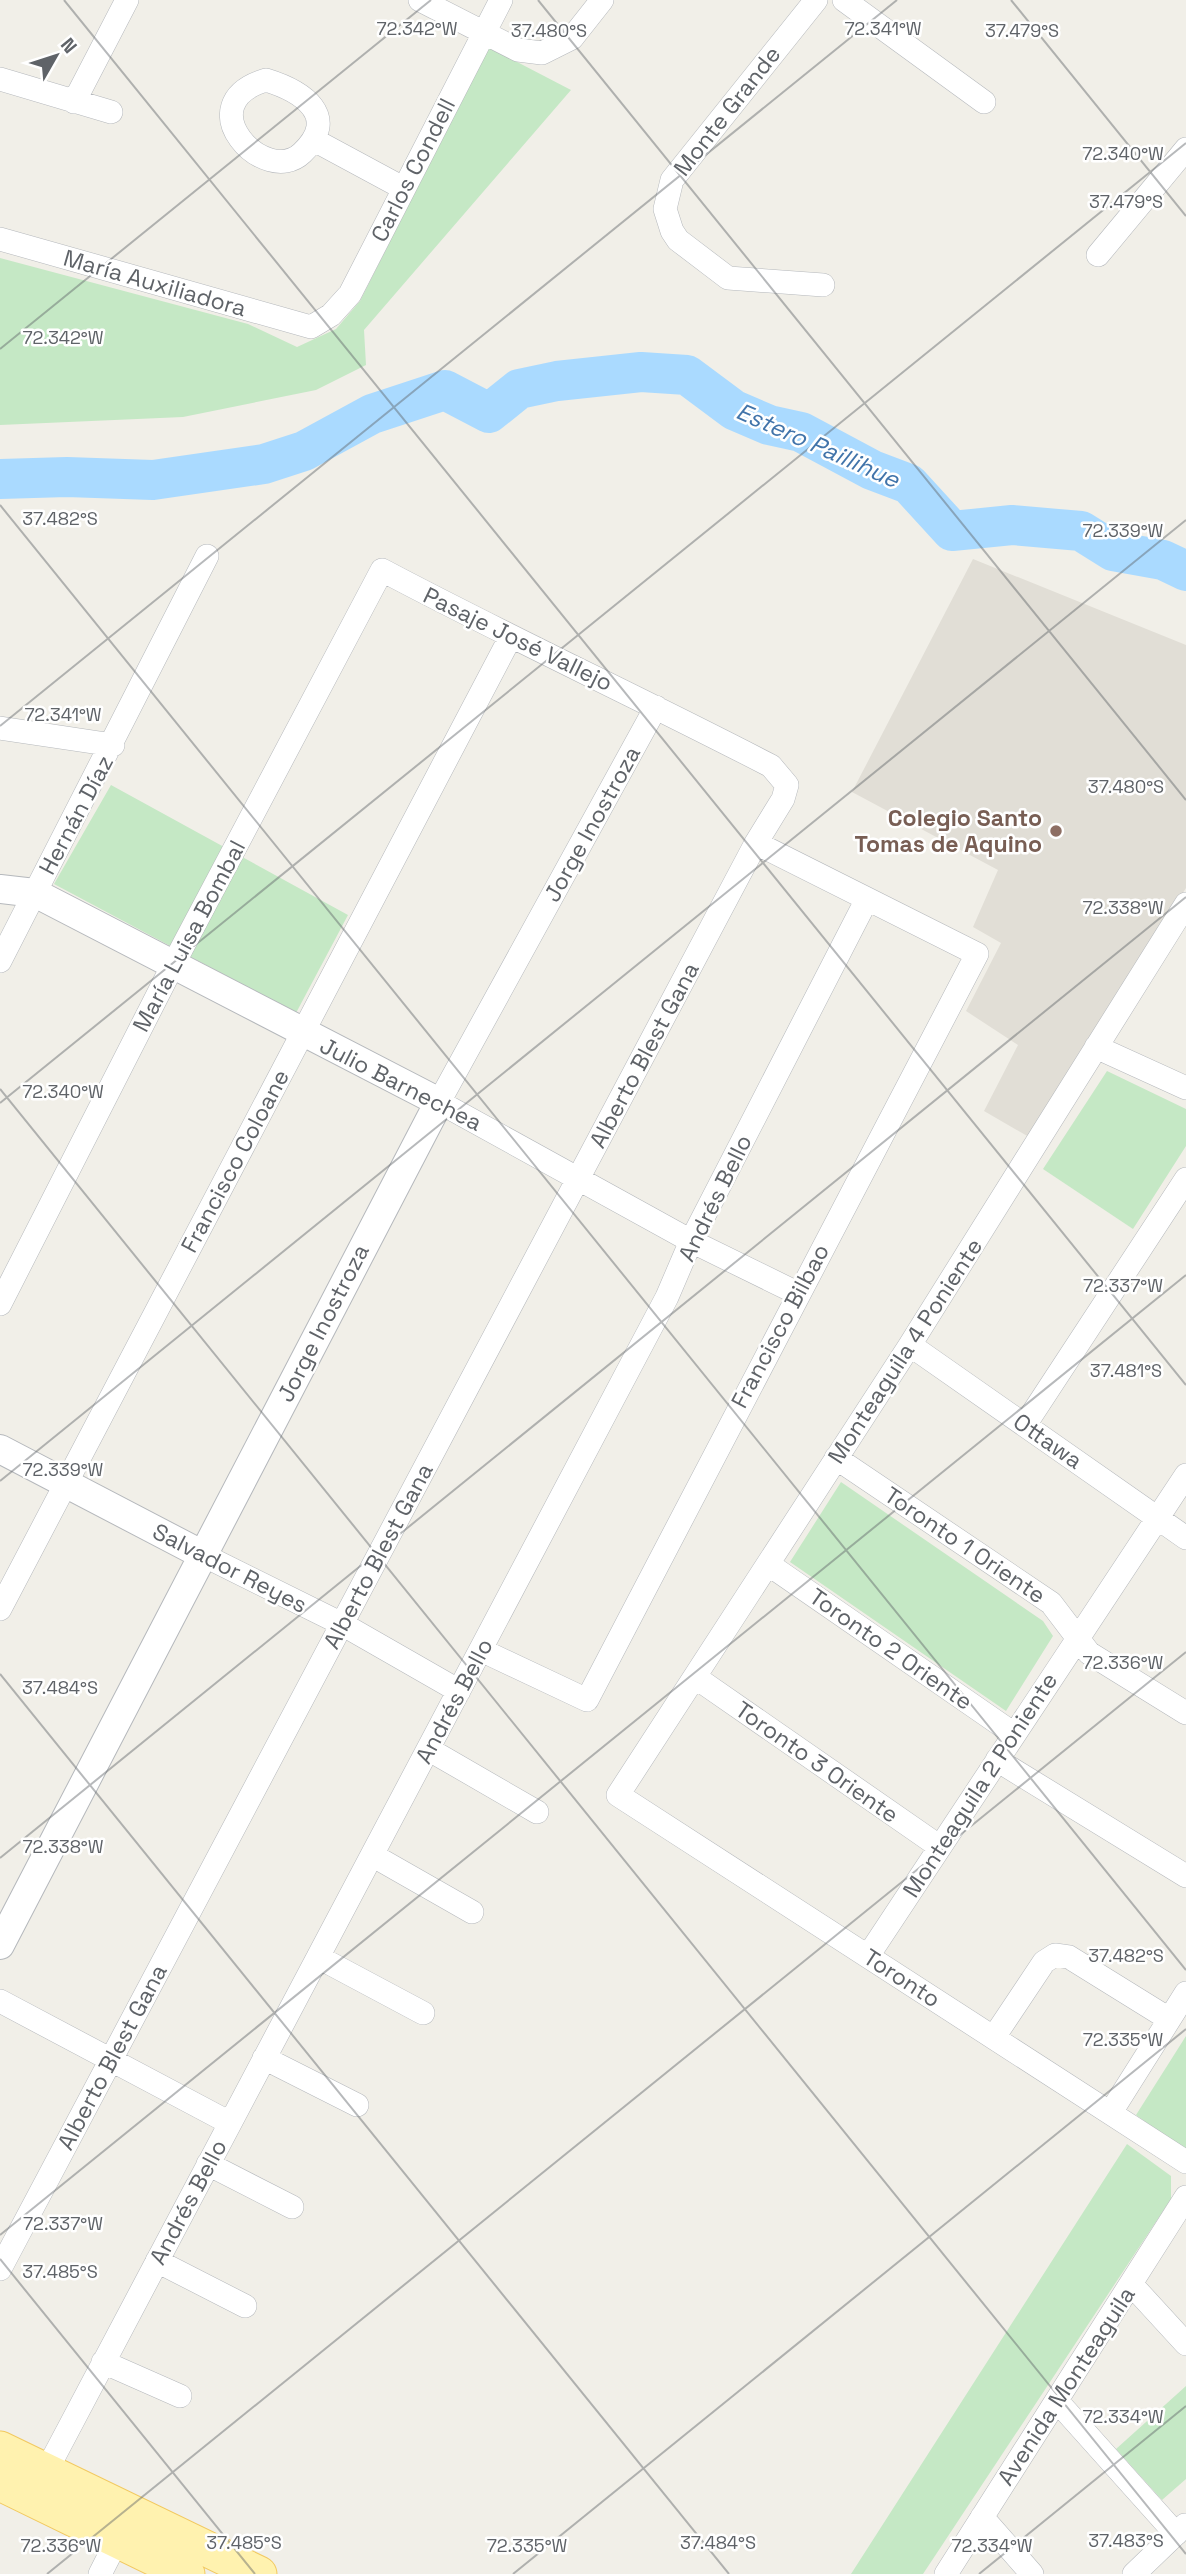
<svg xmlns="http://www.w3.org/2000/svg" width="1186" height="2574" viewBox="0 0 1186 2574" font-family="'Space Grotesk',sans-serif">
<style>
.education{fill:#e1ded6}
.green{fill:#c5e8c5}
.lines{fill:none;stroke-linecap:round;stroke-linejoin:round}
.river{stroke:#aadaff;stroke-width:40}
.minor-casing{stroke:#b5b8bc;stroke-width:24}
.tertiary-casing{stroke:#b5b8bc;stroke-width:30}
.primary-casing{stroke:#f2c960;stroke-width:37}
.minor{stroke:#fff;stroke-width:23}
.tertiary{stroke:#fff;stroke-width:28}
.primary{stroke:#fff2af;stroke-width:35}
.ticks{fill:none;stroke:#5f6368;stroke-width:2;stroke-opacity:0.45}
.education-dot{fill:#8d6e63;stroke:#fff;stroke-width:2.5}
.labels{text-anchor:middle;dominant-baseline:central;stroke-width:5;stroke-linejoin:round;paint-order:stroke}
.street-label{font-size:23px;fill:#5f6368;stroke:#fff}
.education-label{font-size:23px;font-weight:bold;fill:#785e54;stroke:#fff;text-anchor:end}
.water-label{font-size:24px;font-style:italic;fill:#4174aa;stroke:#fff}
.ticks-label{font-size:18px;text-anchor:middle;fill:#5f6368;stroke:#fff;stroke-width:5;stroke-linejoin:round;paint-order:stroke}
</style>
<rect width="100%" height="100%" fill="#f1efe8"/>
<!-- education -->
<path class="education" d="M973,559L1186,645V888L1029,1137L984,1111L1018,1045L966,1011L1001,943L973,927L998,870L852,792Z"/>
<!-- green -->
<path class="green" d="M488,47L571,90L364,330L366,365L316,390L183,417L0,425V258L248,324L297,347L336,329L360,301Z
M111,785L348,915L296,1013L54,884Z
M1107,1071L1186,1109V1146L1133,1229L1043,1169Z
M841,1482L1043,1621L1053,1636L1006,1711L790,1562Z
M1186,2036V2151L1136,2115Z
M1127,2144L1171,2176V2199L923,2574H851Z
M1186,2386V2479L1162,2500L1116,2449Z"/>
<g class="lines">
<!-- river -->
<path class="river" d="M0,479L67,477L153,480L264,464L304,451L372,414L445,390L489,413L519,389L557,381L641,372L687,375L734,410L769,425L801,432L872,470L909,484L952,531L1012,525L1081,531L1113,551L1163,560L1186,571"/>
<defs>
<path id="minor" d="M420,0L518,50L542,53L572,38L602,0
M816,0L672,180L665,209L672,231L678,240L728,278L823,285
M844,0L984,102
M0,79L111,112
M266,80C302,91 341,116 302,153C265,188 186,104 266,80Z
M74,102L127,0
M314,140L403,188
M0,239L311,327L331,315L350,294L501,0
M1098,255L1186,149
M656,707L439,1102L691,1241L797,1293
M0,728L113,745
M1186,904L910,1345L618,1795L1186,2162
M0,961L207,556
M1096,1047L1186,1088
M0,1304L174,963L382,570C510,638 642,699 771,766L787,785L783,799L756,843L0,2269
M910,1345L1186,1538
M1025,1425L1186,1179
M836,1458L1051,1603L1089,1653L1186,1713
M203,1555L342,1624L459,1691
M768,1564L1014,1734
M0,1609L510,638
M481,1650L587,1700L977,954L756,843
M695,1677L940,1847
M428,1749L537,1812
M997,1760L1186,1876
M372,1855L472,1912
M868,1956L1186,1475
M318,1957L423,2013
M0,2001L230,2123
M994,2037L1044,1962L1055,1955L1069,1957L1169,2019
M264,2058L357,2105
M1111,2112L1186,1993
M208,2164L292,2207
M157,2261L245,2306
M1131,2284L1186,2344
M103,2362L180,2396
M1057,2401L1176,2534
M41,2481L667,1297L691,1241L867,899
M982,2517L1032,2574
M100,2574L124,2527
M946,2574L1186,2197
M1134,2574L1185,2525"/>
<path id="tertiary" d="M0,889L35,893L439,1102L0,1945
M0,1449L203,1555"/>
<path id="primary" d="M0,2449L259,2574
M0,2483L187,2574"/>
</defs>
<!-- minor casing -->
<use href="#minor" class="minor-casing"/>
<!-- tertiary casing -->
<use href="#tertiary" class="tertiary-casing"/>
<!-- primary casing -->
<use href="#primary" class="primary-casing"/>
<!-- minor -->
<use href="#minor" class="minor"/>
<!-- tertiary -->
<use href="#tertiary" class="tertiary"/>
<!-- primary -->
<use href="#primary" class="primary"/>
</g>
<!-- ticks -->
<path class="ticks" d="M64,0L1186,1385M538,0L1186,800M1011,0L1186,216M0,349L431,0M0,505L1186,1970M0,726L897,0M0,1089L1186,2554M0,1103L1186,143M0,1481L1186,520M0,1674L729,2574M0,1858L1186,897M0,2235L1186,1275M0,2259L255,2574M47,2574L1186,1652M513,2574L1186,2029M979,2574L1186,2406"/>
<!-- markers -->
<circle class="education-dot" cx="1056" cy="831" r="7"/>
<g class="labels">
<!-- street labels -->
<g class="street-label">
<text transform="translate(727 111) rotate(-52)">Monte Grande</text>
<text transform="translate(413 170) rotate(-63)">Carlos Condell</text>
<text transform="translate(155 283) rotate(16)">María Auxiliadora</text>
<text transform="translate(518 639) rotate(26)">Pasaje José Vallejo</text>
<text transform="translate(76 815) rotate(-62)">Hernán Díaz</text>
<text transform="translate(592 824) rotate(-61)">Jorge Inostroza</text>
<text transform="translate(189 936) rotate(-62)">María Luisa Bombal</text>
<text transform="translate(644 1055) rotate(-62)">Alberto Blest Gana</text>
<text transform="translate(401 1084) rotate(27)">Julio Barnechea</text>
<text transform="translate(235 1161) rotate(-62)">Francisco Coloane</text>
<text transform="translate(715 1198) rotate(-64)">Andrés Bello</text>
<text transform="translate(323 1323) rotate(-63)">Jorge Inostroza</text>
<text transform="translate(780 1326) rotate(-62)">Francisco Bilbao</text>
<text transform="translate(905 1351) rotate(-57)">Monteaguila 4 Poniente</text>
<text transform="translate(1048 1441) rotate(35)">Ottawa</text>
<text transform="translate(965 1545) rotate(34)">Toronto 1 Oriente</text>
<text transform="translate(378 1556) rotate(-62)">Alberto Blest Gana</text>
<text transform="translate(230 1568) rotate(27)">Salvador Reyes</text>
<text transform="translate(891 1649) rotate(35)">Toronto 2 Oriente</text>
<text transform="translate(454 1701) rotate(-62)">Andrés Bello</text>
<text transform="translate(817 1762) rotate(35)">Toronto 3 Oriente</text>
<text transform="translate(980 1785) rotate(-57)">Monteaguila 2 Poniente</text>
<text transform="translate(902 1978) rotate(33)">Toronto</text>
<text transform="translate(112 2057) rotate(-62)">Alberto Blest Gana</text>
<text transform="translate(188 2202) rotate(-62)">Andrés Bello</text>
<text transform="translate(1066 2386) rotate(-57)">Avenida Monteaguila</text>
</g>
<!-- education labels -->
<g class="education-label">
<text x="1042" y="818">Colegio Santo<tspan x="1042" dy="26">Tomas de Aquino</tspan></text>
</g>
<!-- water labels -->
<g class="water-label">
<text transform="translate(818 445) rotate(24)">Estero Paillihue</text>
</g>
</g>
<g class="ticks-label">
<text x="417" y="35">72.342°W</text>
<text x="883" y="35">72.341°W</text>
<text x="549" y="37">37.480°S</text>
<text x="1022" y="37">37.479°S</text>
<text x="1123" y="160">72.340°W</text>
<text x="1126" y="208">37.479°S</text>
<text x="63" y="344">72.342°W</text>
<text x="60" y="525">37.482°S</text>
<text x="1123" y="537">72.339°W</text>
<text x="63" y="721">72.341°W</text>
<text x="1126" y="793">37.480°S</text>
<text x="1123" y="914">72.338°W</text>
<text x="63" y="1098">72.340°W</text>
<text x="1123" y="1292">72.337°W</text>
<text x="1126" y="1377">37.481°S</text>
<text x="63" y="1476">72.339°W</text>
<text x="1123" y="1669">72.336°W</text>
<text x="60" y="1694">37.484°S</text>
<text x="63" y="1853">72.338°W</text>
<text x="1126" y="1962">37.482°S</text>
<text x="1123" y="2046">72.335°W</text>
<text x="63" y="2230">72.337°W</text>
<text x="60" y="2278">37.485°S</text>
<text x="1123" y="2423">72.334°W</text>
<text x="1126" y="2547">37.483°S</text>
<text x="244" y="2549">37.485°S</text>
<text x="718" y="2549">37.484°S</text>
<text x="61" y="2552">72.336°W</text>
<text x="527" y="2552">72.335°W</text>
<text x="992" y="2552">72.334°W</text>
</g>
<!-- north arrow -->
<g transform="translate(56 56) rotate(51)" stroke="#ffffff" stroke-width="5" paint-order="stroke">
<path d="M0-5L12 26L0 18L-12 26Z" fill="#5f6368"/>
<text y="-10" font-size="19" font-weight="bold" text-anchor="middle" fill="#5f6368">N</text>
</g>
</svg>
